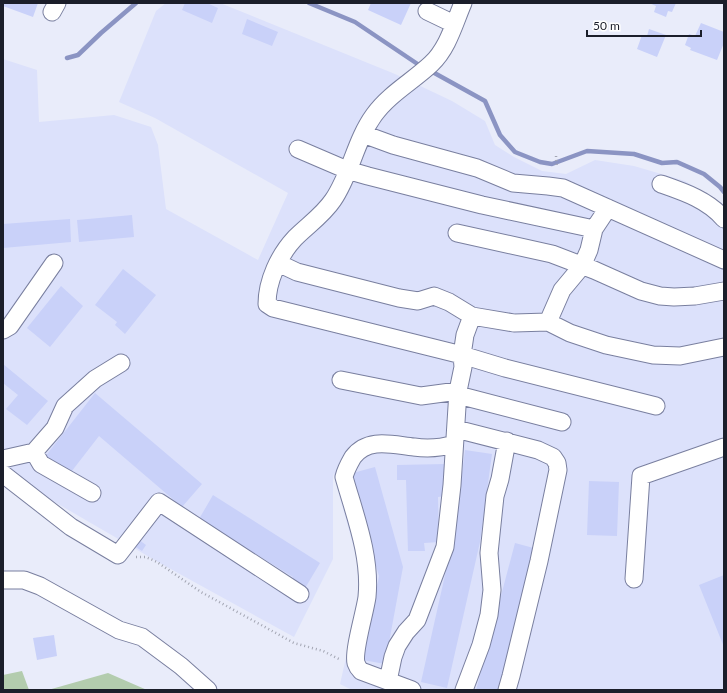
<svg xmlns="http://www.w3.org/2000/svg" width="727" height="693" viewBox="0 0 727 693" font-family="Lato,sans-serif">
<style>
.built{fill:#dce1fb}
.green{fill:#b3ccae}
.lines{fill:none;stroke-linecap:round;stroke-linejoin:round}
.stream{stroke:#8b94c3;stroke-width:4.5}
.building{fill:#c9d1f9}
.minor-casing{stroke:#797f9f;stroke-width:19}
.path{stroke:#a3a6b3;stroke-width:2.5;stroke-dasharray:1 3;stroke-linecap:butt}
.minor{stroke:#fff;stroke-width:17}
</style>
<rect width="100%" height="100%" fill="#e9ecfa"/>
<!-- built -->
<path class="built" d="M166,3H220L395,74L452,101L485,121L495,145L514,157L542,171L566,174L595,160L634,166L685,181L718,201L724,208V690H352L340,684L359,601L358,562L333,473V559L294,637L158,562L3,472V59L37,70L39,122L114,115L151,127L158,145L166,209L258,260L288,193L155,118L119,102L156,11Z"/>
<!-- green -->
<path class="green" d="M22,671L29,690H3V675Z
M108,673L147,690H48Z"/>
<g class="lines">
<!-- stream -->
<path class="stream" d="M309,3L355,22L422,67
M67,58L78,55L101,33L136,3
M429,70L485,101L500,135L515,152L540,162L552,164L587,151L634,154L662,163L677,162L704,174L720,187L724,192"/>
</g>
<!-- building -->
<path class="building" d="M3,3H38L33,17L3,6Z
M185,3H207L218,8L212,23L182,10Z
M371,3H411L401,25L368,10Z
M649,3H676L672,12L668,11L666,17L654,12L656,6Z
M247,19L278,32L272,46L242,34Z
M701,23L724,32V43L717,60L690,50L691,48L685,45L689,34L695,36Z
M649,29L666,35L657,57L637,49L642,35L647,36Z
M132,215L134,237L79,242L77,220Z
M70,219L71,242L3,248V224Z
M123,269L156,295L125,334L115,325L117,322L95,305Z
M61,286L83,306L50,347L27,328Z
M3,364L48,401L27,425L6,409L18,395L3,383Z
M95,393L202,484L182,507L99,436L68,476L44,458Z
M465,450L492,454L480,542L447,688L421,682L454,535Z
M445,464L446,496L438,497L439,542L424,543L425,551H408L406,480H397V465Z
M375,467L403,567L385,664L363,660L379,576L349,474Z
M589,481L619,482L617,536L587,535Z
M213,495L320,563L304,590L291,581L293,577L199,519Z
M135,537L146,545L142,551L131,544Z
M515,543L541,550L503,690H476Z
M724,575V647L699,585Z
M54,635L57,656L37,660L33,638Z"/>
<g class="lines">
<defs>
<path id="minor" d="M463,3C454,24 448,48 431,64C413,81 389,94 374,115C355,141 351,174 333,200C323,215 308,225 295,238C279,255 267,281 267,304L273,308L462,355L505,368L656,406
M427,11L454,24
M52,12L57,3
M363,134L393,145L477,168L513,183L548,186L563,188L724,260
M298,149L347,170L368,176L482,205L594,229
M661,184C684,192 708,200 724,219
M457,233L552,254L594,270L641,291L660,296L674,297L695,296L724,291
M278,263L297,272L399,298L418,301L434,296L449,302L472,316L514,323L548,322L570,333L606,345L653,355L680,356L724,347
M548,322L562,290L582,266L589,250L594,229L608,208
M3,330L10,326L54,263
M341,380L421,396L458,391
M458,395L562,422
M456,429L538,450L553,457L557,463L558,470L539,561L511,676L507,690
M34,452L41,464L92,493
M3,459L34,452L55,428L65,406L95,379L121,363
M3,474L71,527L118,555L159,502L300,594
M634,579L641,476L724,447
M3,580H24L40,586L119,630L142,637L181,666L208,690
M388,681L393,657L397,646L406,632L417,620L445,547L452,485L458,391L463,367L462,355L465,335L472,316
M412,690L361,671C359,669 357,666 356,663C353,651 365,612 367,597C371,556 355,516 344,477C346,469 349,464 353,457C368,437 393,445 414,447C428,449 441,448 454,444
M464,690L481,645L489,615L492,590L489,553L495,496L500,479L507,441"/>
</defs>
<!-- minor casing -->
<use href="#minor" class="minor-casing"/>
<!-- path -->
<path class="path" d="M556,156L557,167
M136,557H146L157,562L201,592L294,643L323,651L341,660"/>
<!-- minor -->
<use href="#minor" class="minor"/>
</g>
<!-- border -->
<rect width="727" height="693" fill="none" stroke="#1b1e2a" stroke-width="8"/>
<!-- scale -->
<path d="M587 30v6h114v-6" fill="none" stroke="#1b1e2a" stroke-width="2"/>
<text x="593" y="30" font-size="12" fill="#1b1e2a" stroke="#ffffff" stroke-width="3" paint-order="stroke">50 m</text>
</svg>
